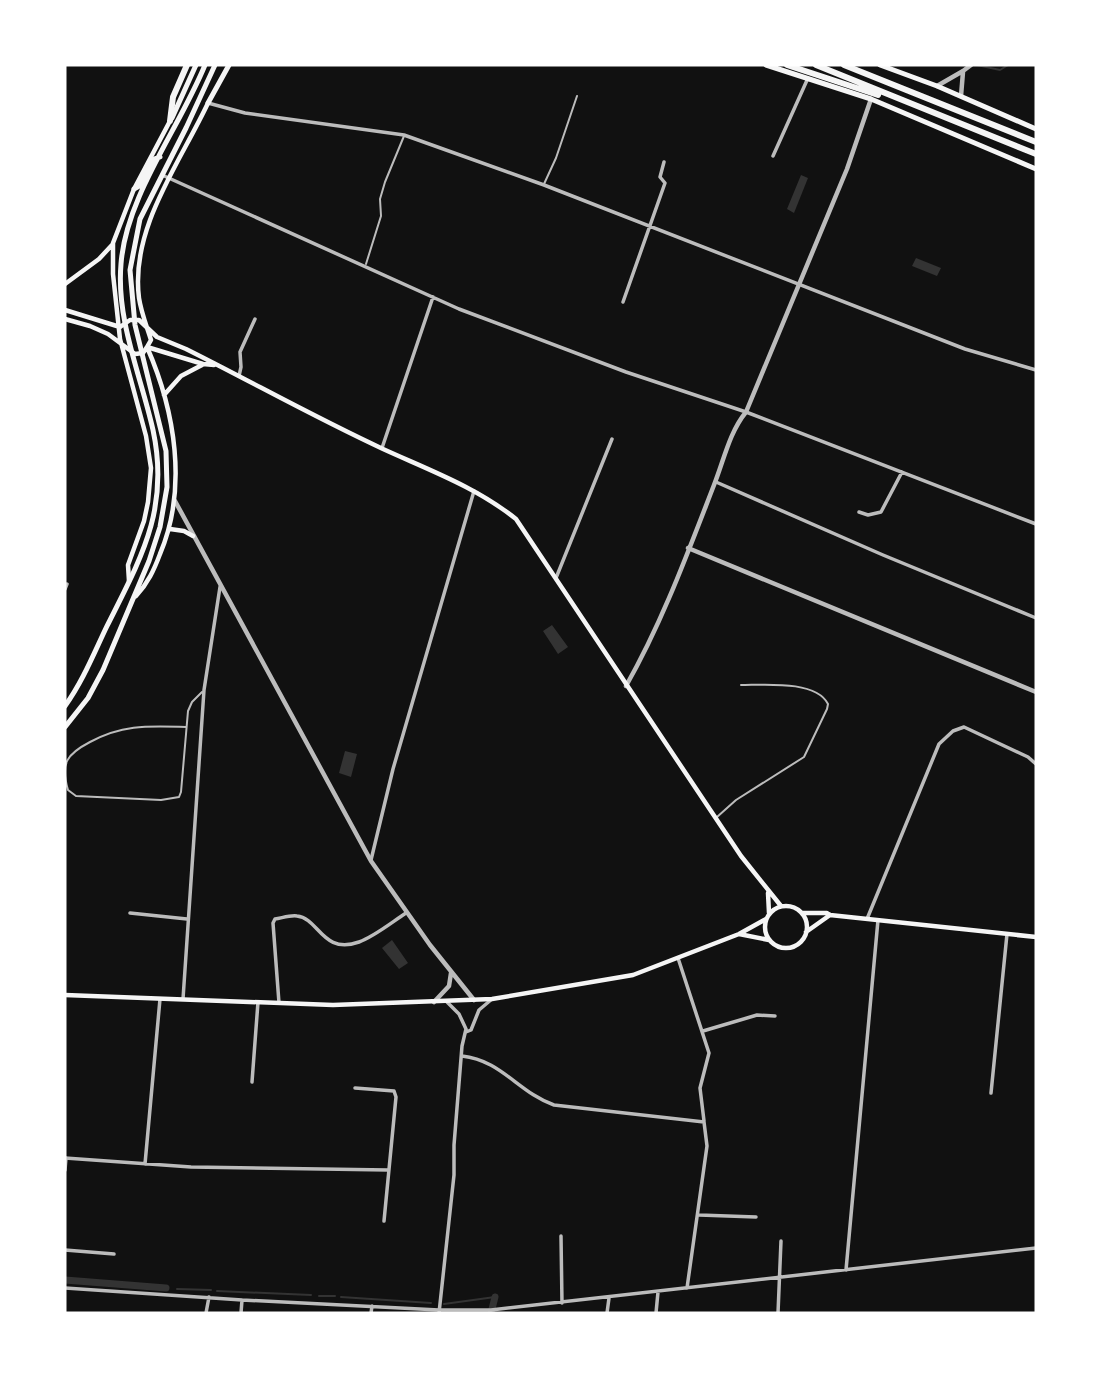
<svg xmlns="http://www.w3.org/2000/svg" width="1101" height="1378" viewBox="0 0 1101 1378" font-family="Figtree,sans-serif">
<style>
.water{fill:#333}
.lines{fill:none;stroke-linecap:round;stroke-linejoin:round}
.stream{stroke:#333;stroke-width:2}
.canal{stroke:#333;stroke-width:7}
.service{stroke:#bcbcbc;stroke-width:2}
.minor{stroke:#bcbcbc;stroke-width:3.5}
.tertiary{stroke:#bcbcbc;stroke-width:4.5}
.secondary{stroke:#f5f5f5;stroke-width:4.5}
.primary{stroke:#f5f5f5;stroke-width:5}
.trunk{stroke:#f5f5f5;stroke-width:5}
.motorway{stroke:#f5f5f5;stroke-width:6}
</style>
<rect width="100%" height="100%" fill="#111"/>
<!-- water -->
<path class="water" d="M801,175L808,178L794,213L787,209Z
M916,258L941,268L937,276L912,266Z
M552,625L568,647L558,654L543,631Z
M345,751L357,754L351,777L339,773Z
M392,940L408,963L399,969L382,948Z"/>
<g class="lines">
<!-- stream -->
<path class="stream" d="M977,65L1000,70L1008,65
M177,1289L211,1290
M217,1291L311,1295
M319,1296H335
M341,1297L431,1303
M444,1304L495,1297"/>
<!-- canal -->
<path class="canal" d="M65,1280L166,1288
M491,1313L495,1297"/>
<!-- service -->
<path class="service" d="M544,184L556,158L577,96
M366,264L381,216L380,199L385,182L404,136
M186,727C149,726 123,724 90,742C67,754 60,763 68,790L76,796L161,800L179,797L181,792L188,711L192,702L202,692
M717,817L736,800L804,757L827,709L828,704C816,680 764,685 741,685"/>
<!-- minor -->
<path class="minor" d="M208,103L245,113L404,135L544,185L965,349L1036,370
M773,156L808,78
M162,175L459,309L626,372L746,412L1036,524
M623,302L665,183L660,177L664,162
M239,376L241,367L240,352L255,319
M382,448L433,297
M716,482L883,555L1036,618
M859,512L868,515L881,512L902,472
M556,578L612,439
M65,589L67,584
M371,860L393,769L474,491
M130,913L187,919
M867,919L939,744L953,731L964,727L1028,757L1036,764
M678,958L709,1053L700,1088L704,1121
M183,999L204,690L220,587
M279,1003L273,923L275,919C282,918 290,915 297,916C319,918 322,955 359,942C375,936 392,922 406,913
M703,1031L757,1015L775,1016
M466,1032L471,1030L479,1010L492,999
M462,1056C501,1060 519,1093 554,1105L704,1122L707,1146L687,1288
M252,1082L258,1002
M355,1088L394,1091L396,1097L384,1221
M991,1093L1007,934
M65,1158L191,1167L388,1170
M145,1164L160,999
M65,1170L66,1158
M699,1215L756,1217
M561,1236L562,1303
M65,1250L114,1254
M846,1270L878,920
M65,1288L242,1300L439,1310H491L1036,1248
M206,1313L209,1297
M241,1313L242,1300
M371,1313L372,1306
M439,1313L454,1175V1145L462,1046L466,1029L459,1014L447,1002
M607,1313L609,1298
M656,1313L658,1292
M778,1313L781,1241"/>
<!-- tertiary -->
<path class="tertiary" d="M937,86L963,71L971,65
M961,96L963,72
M175,501L371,861L430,945L474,1000
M688,548L1036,692
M626,686C662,623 688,552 714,485C724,460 729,433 746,412L847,169L871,99
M434,1002L449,986L451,973"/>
<!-- secondary -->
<path class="secondary" d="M65,284L99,259L112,245
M65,310L120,327
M65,319L90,326L108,334L135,354L143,353L147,347L203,364L214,365
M120,327L130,320H139L157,337L186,349C252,382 316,418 383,449C429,470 476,487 516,519L741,856L781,906
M164,395L181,376L202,365
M170,529L184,531L193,536
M129,581L128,565L144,521L148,502L151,468L146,436L120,339L113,274V243L134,189L170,121
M136,596C148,583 154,570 160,554C188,488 175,411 147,347L151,340C147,327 141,312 139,298C130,228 180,163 208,103
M768,893L769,913
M765 927a21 21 0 1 1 42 0a21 21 0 1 1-42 0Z
M802,913H827L830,915L1036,937
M806,932L830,915
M739,934L769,940
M65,995L333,1005L492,999L633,975L739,934L766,919"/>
<!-- primary -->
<path class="primary" d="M134,189L139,186L154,159L160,157
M65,706C83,681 94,653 107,626C141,558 170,509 153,430C141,376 116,320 121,264C126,196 179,129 205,65
M65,727L88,698L103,670L149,561L160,527L167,487L166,451L135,325L130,270L140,219L186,128L215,65"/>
<!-- trunk -->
<path class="trunk" d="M766,65L871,99L1036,169
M880,65L937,86L1036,129
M208,103L229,65
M172,118L196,65"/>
<!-- motorway -->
<path class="motorway" d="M787,65L878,95
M816,65L1036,154
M844,65L1036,142
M170,121L173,97L187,65"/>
</g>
<!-- border -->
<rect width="1101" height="1378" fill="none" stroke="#ffffff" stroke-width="133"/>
</svg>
